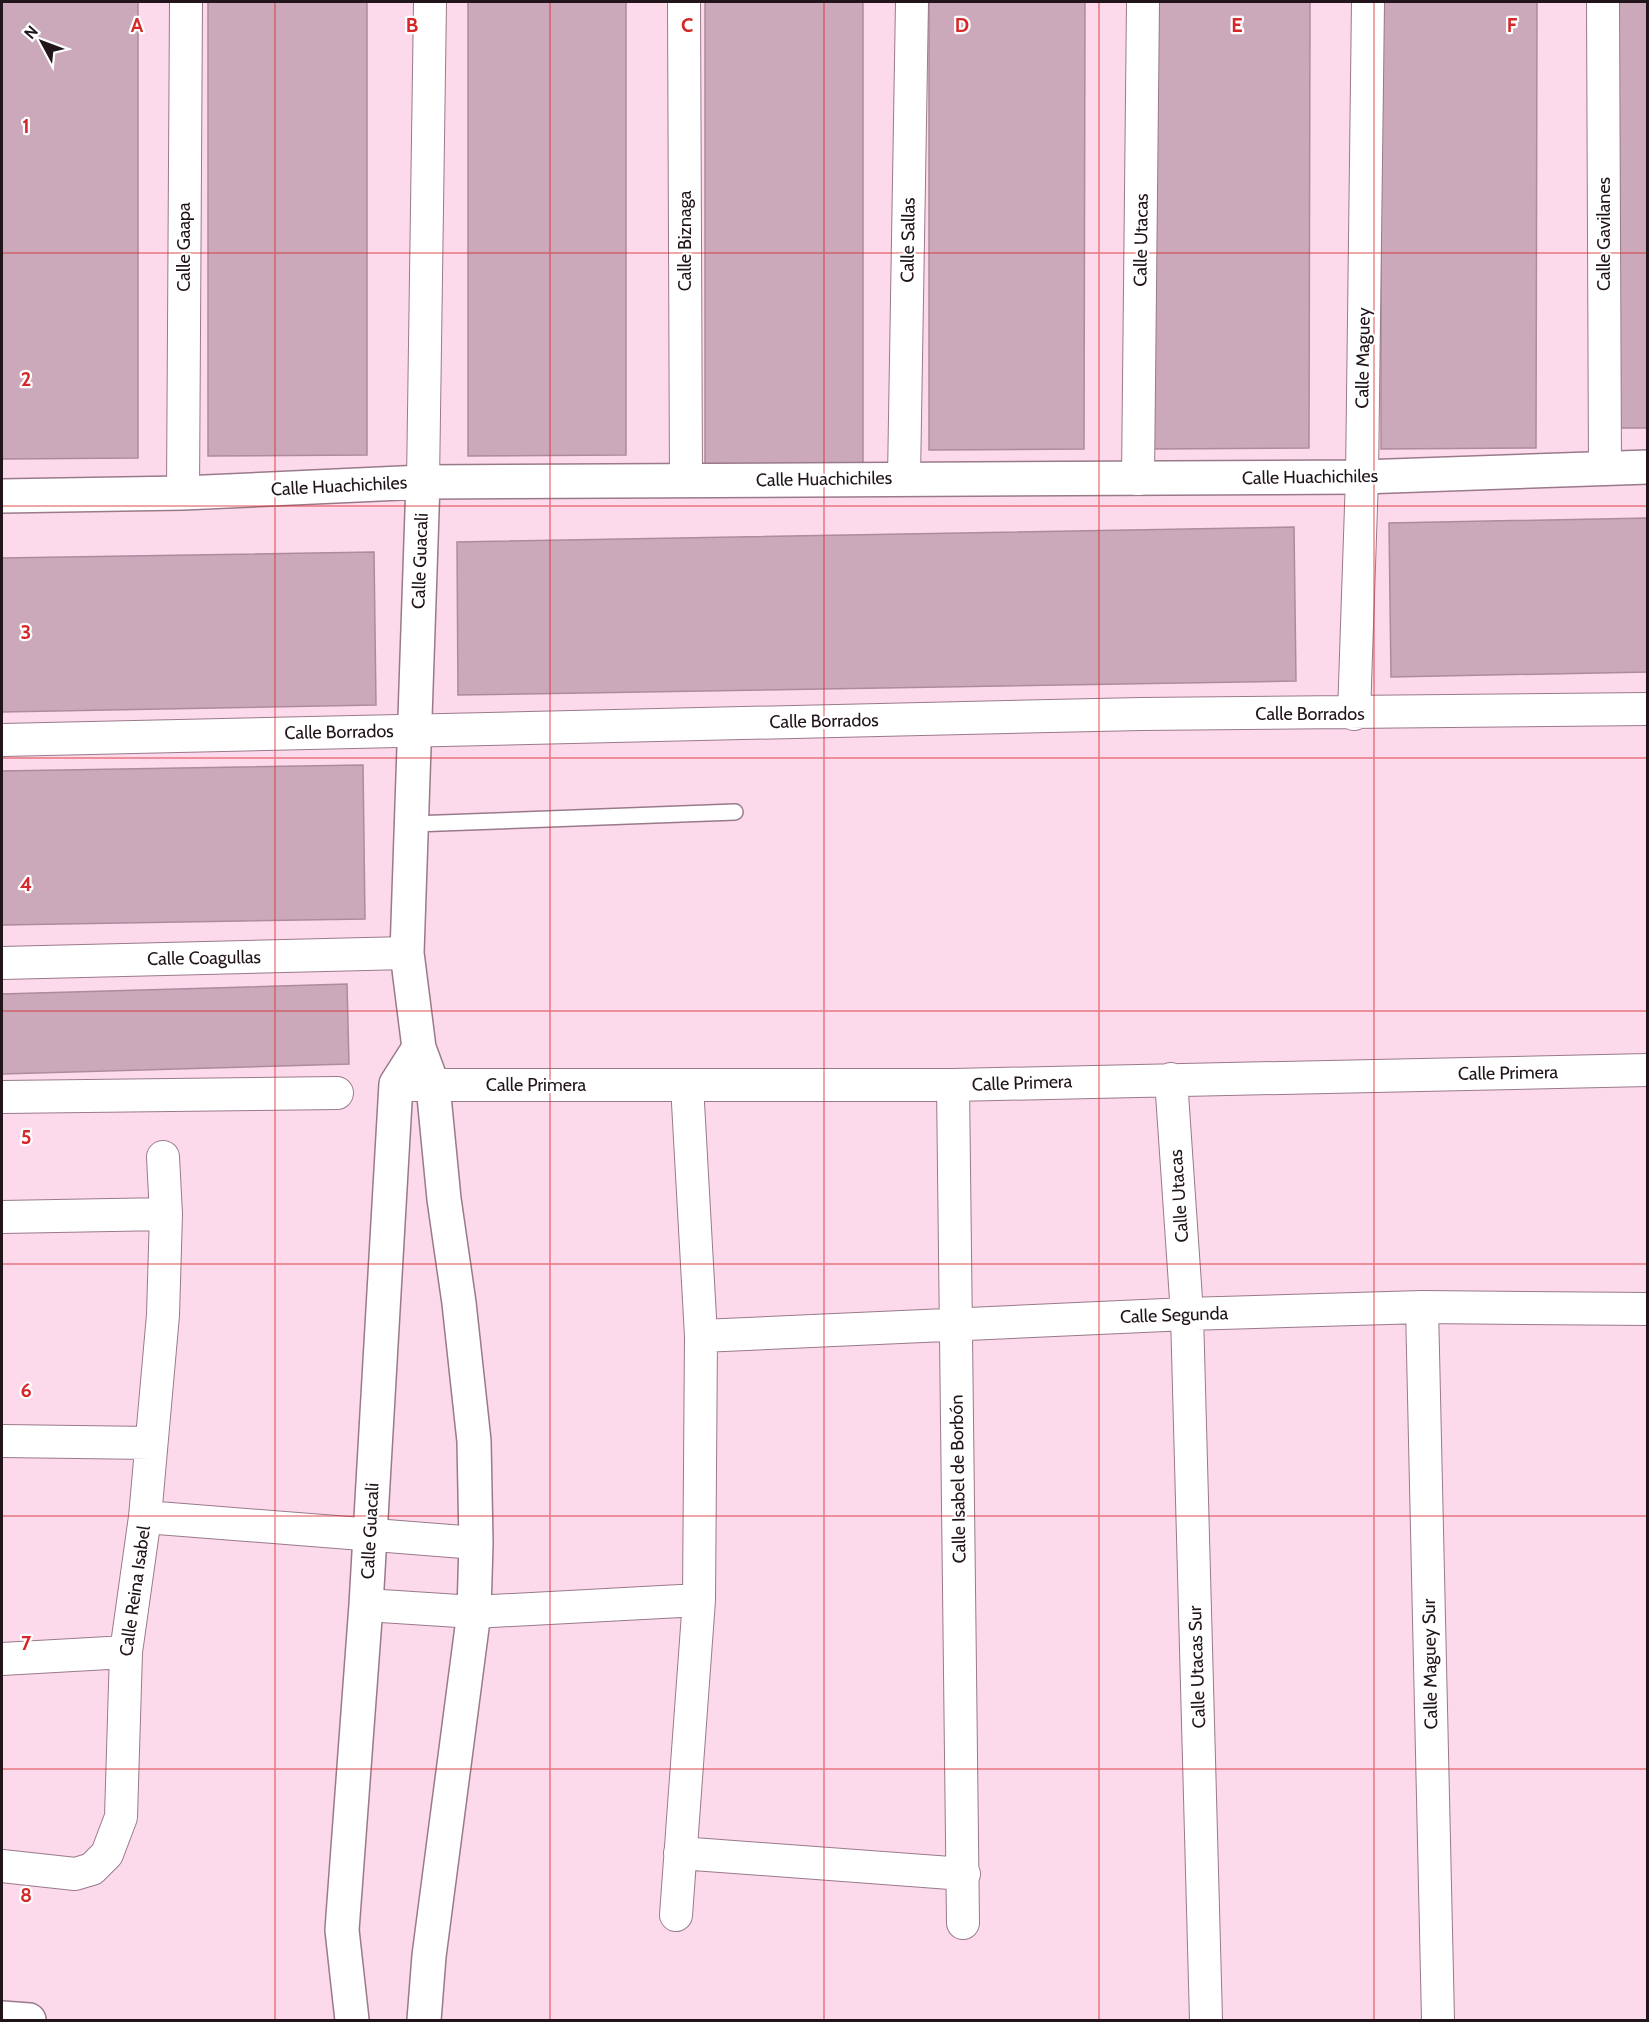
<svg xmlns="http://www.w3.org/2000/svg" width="1649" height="2022" viewBox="0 0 1649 2022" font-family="Cabin,sans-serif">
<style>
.building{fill:#cba9bb;stroke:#ac8b9d;stroke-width:1.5}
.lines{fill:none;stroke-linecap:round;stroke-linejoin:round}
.lane-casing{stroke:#997a8b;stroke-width:18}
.street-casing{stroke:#997a8b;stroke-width:34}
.secondary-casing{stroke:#997a8b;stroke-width:36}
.lane{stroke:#fff;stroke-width:15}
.street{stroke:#fff;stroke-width:32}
.secondary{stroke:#fff;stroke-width:33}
.grid{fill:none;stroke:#d62828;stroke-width:1.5;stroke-opacity:0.55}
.labels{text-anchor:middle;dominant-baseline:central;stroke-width:4.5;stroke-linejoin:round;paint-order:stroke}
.street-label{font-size:18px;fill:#21151b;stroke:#fff}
.grid-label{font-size:20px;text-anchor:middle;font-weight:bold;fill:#d62828;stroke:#fff;stroke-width:4.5;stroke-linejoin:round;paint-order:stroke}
</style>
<rect width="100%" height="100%" fill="#fcd9eb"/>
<!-- building -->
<path class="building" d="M2,2H138V458L2,459Z
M208,2H367V455L208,456Z
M468,2H626V455L468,456Z
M705,2H863V463L705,464Z
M929,2H1085L1084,449L929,450Z
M1155,2H1310L1309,448L1154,449Z
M1381,2H1537L1536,448L1381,449Z
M1615,2H1648V428H1615Z
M1648,518V672L1391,677L1389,523Z
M1294,527L1296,681L458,695L457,542Z
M374,552L376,705L2,712V558Z
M363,765L365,919L2,925V771Z
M347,984L349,1064L2,1074V994Z"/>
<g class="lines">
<defs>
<path id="lane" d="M413,824L735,812"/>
<path id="street" d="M684,2L686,480
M1603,2L1605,467
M904,478L912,2
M1138,479L1143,2
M423,482L430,2
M183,493L186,2
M1354,714L1362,477L1368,2
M2,740L1141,714L1648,709
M2,963L407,953
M1171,1079L1187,1314L1206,2020
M406,1085H953L1648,1070
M953,1085L963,1923
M2,1097L337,1093
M2,1217L166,1214
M1422,1307L1438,2020
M701,1336L1187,1314L1422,1307L1648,1309
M2,1441L151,1443
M145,1517L476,1543
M366,1605L474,1612L699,1600
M2,1659L126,1652
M680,1853L964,1874
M2,1866L75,1874L92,1869L107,1854L121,1817L126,1652L145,1517L163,1315L166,1214L163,1157
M676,1915L699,1600L701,1336L687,1085"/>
<path id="secondary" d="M423,482L407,953L419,1048L433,1086L444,1199L459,1303L474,1441L476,1543L474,1612L429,1956L424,2020
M2,496L183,493L423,482L1362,477L1648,467
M2,2018L29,2020
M352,2020L342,1930L366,1605L396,1084L419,1048"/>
</defs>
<!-- lane casing -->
<use href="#lane" class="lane-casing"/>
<!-- street casing -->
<use href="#street" class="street-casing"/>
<!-- secondary casing -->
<use href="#secondary" class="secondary-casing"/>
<!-- lane -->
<use href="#lane" class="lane"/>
<!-- street -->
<use href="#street" class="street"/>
<!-- secondary -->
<use href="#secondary" class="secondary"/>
</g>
<!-- grid -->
<path class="grid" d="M275,2V2020M550,2V2020M824,2V2020M1099,2V2020M1374,2V2020M2,253H1648M2,506H1648M2,758H1648M2,1011H1648M2,1264H1648M2,1516H1648M2,1769H1648"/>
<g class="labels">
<!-- street labels -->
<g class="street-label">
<text transform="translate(1604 234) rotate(-90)">Calle Gavilanes</text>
<text transform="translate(908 240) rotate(-89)">Calle Sallas</text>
<text transform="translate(1141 240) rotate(-89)">Calle Utacas</text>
<text transform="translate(685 241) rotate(-90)">Calle Biznaga</text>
<text transform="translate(184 247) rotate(-90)">Calle Gaapa</text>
<text transform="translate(1363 358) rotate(-89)">Calle Maguey</text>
<text transform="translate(1310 477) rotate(-1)">Calle Huachichiles</text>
<text transform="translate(824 479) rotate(-1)">Calle Huachichiles</text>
<text transform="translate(339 486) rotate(-3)">Calle Huachichiles</text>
<text transform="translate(420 561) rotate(-88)">Calle Guacali</text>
<text x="1310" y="714">Calle Borrados</text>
<text transform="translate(824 721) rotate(-1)">Calle Borrados</text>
<text transform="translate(339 732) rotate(-1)">Calle Borrados</text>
<text transform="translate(204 958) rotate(-1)">Calle Coagullas</text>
<text transform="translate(1508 1073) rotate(-1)">Calle Primera</text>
<text transform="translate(1022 1083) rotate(-2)">Calle Primera</text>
<text x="536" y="1085">Calle Primera</text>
<text transform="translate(1179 1196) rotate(-94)">Calle Utacas</text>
<text transform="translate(1174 1315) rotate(-2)">Calle Segunda</text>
<text transform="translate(958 1479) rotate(-91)">Calle Isabel de Borbón</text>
<text transform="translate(370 1531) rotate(-87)">Calle Guacali</text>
<text transform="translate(135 1591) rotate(-82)">Calle Reina Isabel</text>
<text transform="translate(1430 1664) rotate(-91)">Calle Maguey Sur</text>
<text transform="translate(1197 1667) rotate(-92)">Calle Utacas Sur</text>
</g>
</g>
<g class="grid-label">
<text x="137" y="32">A</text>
<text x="412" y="32">B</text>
<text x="687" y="32">C</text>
<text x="962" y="32">D</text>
<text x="1237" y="32">E</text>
<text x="1512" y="32">F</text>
<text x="26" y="133">1</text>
<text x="26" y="386">2</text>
<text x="26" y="639">3</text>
<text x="26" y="891">4</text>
<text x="26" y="1144">5</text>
<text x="26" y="1397">6</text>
<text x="26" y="1650">7</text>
<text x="26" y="1902">8</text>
</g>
<!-- border -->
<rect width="1649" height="2022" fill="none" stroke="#21151b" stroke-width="6"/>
<!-- north arrow -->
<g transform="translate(42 42) rotate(311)" stroke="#ffffff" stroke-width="4.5" paint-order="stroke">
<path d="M0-4.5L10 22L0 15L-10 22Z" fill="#21151b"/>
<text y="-9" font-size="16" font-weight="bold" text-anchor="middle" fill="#21151b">N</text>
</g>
</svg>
